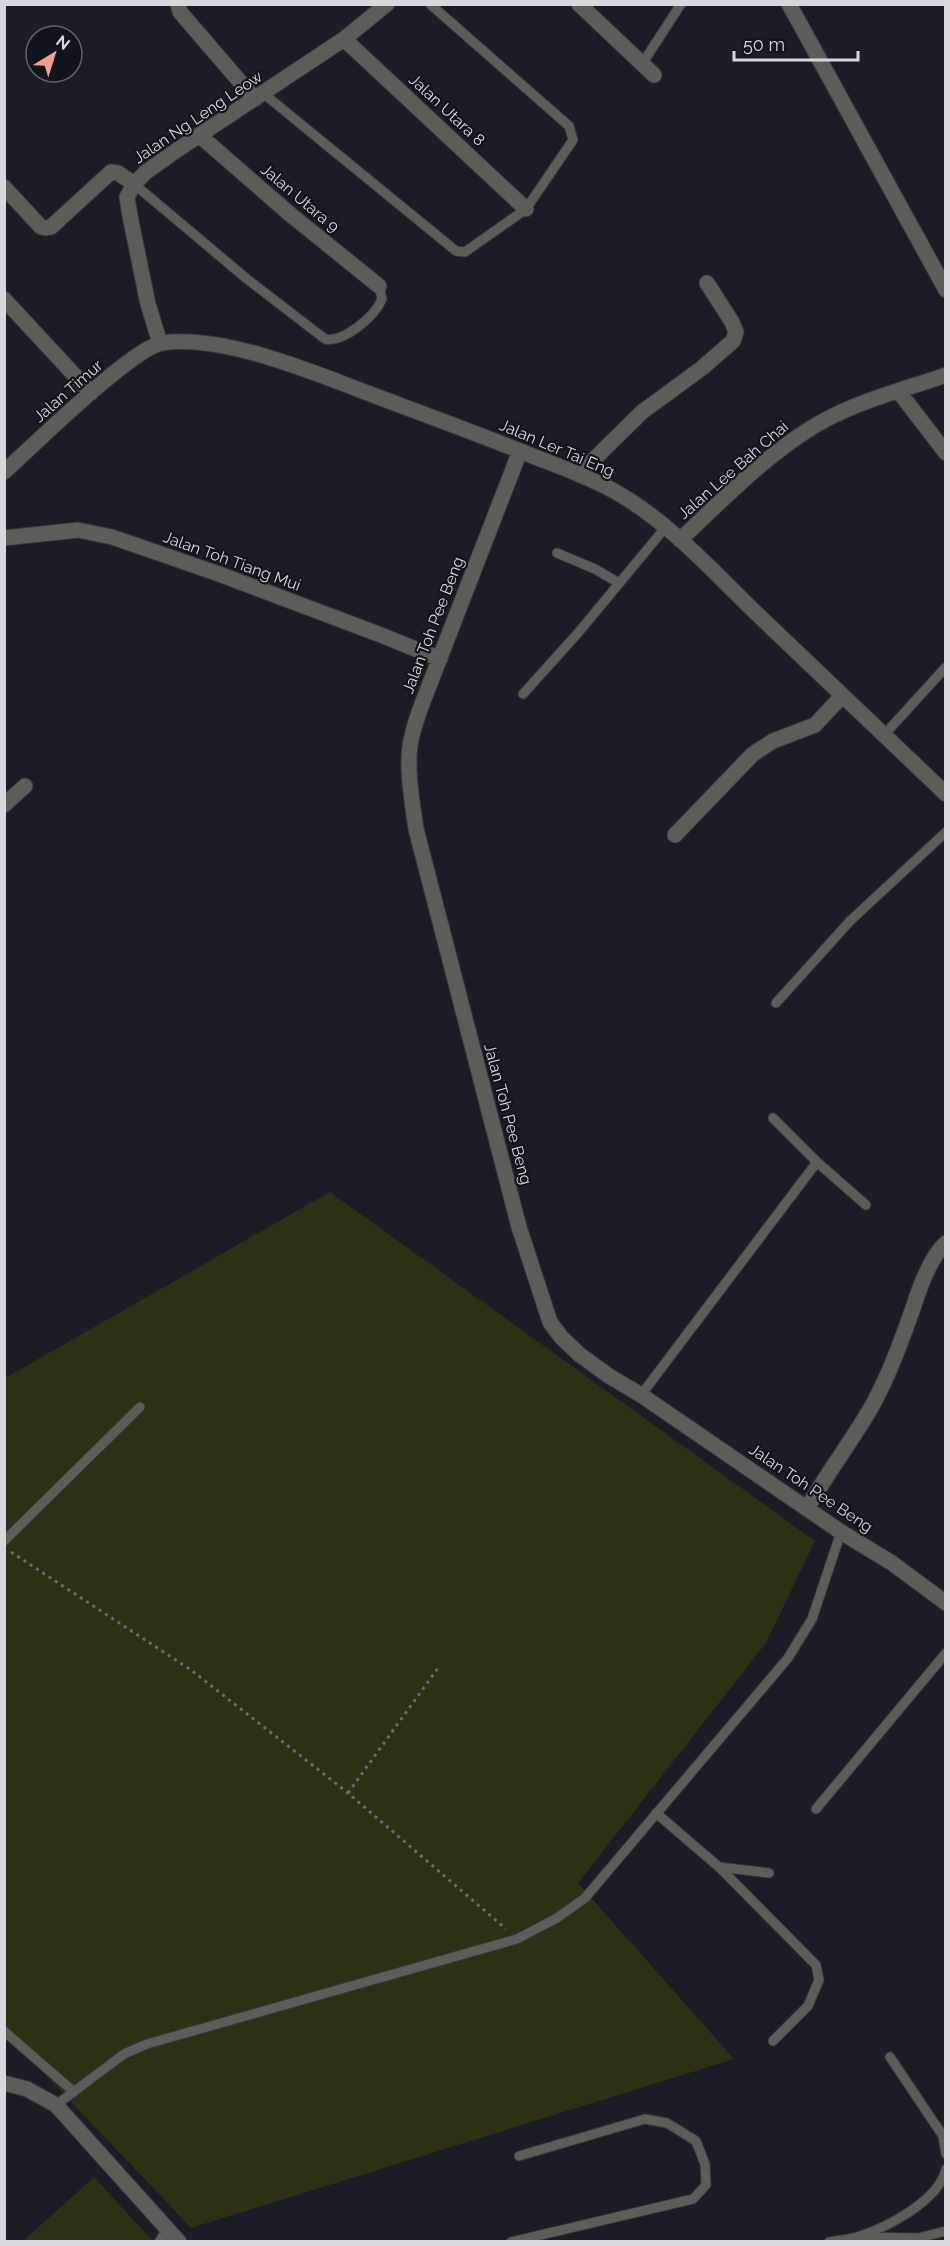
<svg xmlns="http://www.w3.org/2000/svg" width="950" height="2246" viewBox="0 0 950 2246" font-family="Raleway,sans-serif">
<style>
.green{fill:#2c3114}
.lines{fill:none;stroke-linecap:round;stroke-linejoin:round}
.service-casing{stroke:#33373f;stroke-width:11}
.minor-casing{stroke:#33373f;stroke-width:17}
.path{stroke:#676a71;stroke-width:3;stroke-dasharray:3 4.5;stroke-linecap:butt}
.service{stroke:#5b5d59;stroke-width:9}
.minor{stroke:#5b5d59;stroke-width:15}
.labels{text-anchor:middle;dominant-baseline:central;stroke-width:4.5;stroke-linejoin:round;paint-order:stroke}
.street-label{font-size:16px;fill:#d5d8dd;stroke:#10141b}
</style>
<rect width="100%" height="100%" fill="#191d25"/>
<!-- green -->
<path class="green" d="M330,1192L815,1541L766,1643L578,1883L734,2059L191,2228L5,2032V1378Z
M94,2177L153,2241H23Z"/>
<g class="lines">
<defs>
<path id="service" d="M642,64L681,4
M264,94L456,251L465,252L526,209L573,140L569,126L430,4
M134,184L247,279L325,339C344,343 375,316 382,299L379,286
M557,553L595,569L619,583
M523,694L578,633L665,528
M884,735L946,667
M776,1003L851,920L946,832
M773,1118L817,1162
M641,1395L817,1162L866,1205
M4,1541L140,1407
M816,1809L946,1653
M656,1813L719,1867L769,1873
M719,1867L816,1965L819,1980L808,2006L773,2041
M4,2031L74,2092
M890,2057L943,2136L946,2154
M56,2105L124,2054L147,2044L517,1939L557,1918L585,1898L788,1658L812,1619L841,1532
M862,2237L918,2238L946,2231
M159,2242L167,2229
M511,2242L693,2199L706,2185L705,2164L696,2141L667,2123L645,2119L519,2156
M829,2242C838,2240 848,2240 857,2237C886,2228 939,2201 946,2169"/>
<path id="minor" d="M178,4L180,12L255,99
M579,4L654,75
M789,4L946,290
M344,39L526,209
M199,135L291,215L379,286
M4,187L41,227L46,228L51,227L111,172L118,173L134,184
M4,299L91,393
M160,343L148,304L130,216L127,197L134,184L146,172L174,152L344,39L387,4
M899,392L946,453
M520,451L422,704C416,721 409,740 409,759C408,782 413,806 416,829L519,1227L550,1322L561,1337L580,1355L609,1376L641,1395L841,1532L892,1563L946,1603
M4,472C32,447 132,348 162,343C221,334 310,371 365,392C420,413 476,433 530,455C558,466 587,476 614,491C668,521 712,570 756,613C819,673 882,733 946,794
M579,474L642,412L702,368L733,341L736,332L732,322L707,283
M4,538L78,530L112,537L219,574L381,635L440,659
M680,540C723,499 773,448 825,420C862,400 906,389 946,375
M4,805L25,786
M675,835L753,754L773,741L815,725L842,696
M808,1507C827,1473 852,1441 872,1406C889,1375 901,1342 913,1308C919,1289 931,1256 946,1243
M4,2083L27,2089L56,2105L179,2242"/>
</defs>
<!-- service casing -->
<use href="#service" class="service-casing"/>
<!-- minor casing -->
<use href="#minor" class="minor-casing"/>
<!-- path -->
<path class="path" d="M11,1552L191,1670L348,1793L506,1929
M348,1793L438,1668"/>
<!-- service -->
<use href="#service" class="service"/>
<!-- minor -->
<use href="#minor" class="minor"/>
</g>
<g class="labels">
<!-- street labels -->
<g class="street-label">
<text transform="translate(447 110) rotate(43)">Jalan Utara 8</text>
<text transform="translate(198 117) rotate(-34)">Jalan Ng Leng Leow</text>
<text transform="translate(300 198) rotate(40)">Jalan Utara 9</text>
<text transform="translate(68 391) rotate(-41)">Jalan Timur</text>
<text transform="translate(557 448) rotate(23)">Jalan Ler Tai Eng</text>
<text transform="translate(733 470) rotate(-41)">Jalan Lee Bah Chai</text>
<text transform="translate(232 561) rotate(20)">Jalan Toh Tiang Mui</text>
<text transform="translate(433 625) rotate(-69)">Jalan Toh Pee Beng</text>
<text transform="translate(508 1114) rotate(75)">Jalan Toh Pee Beng</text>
<text transform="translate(811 1488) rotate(34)">Jalan Toh Pee Beng</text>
</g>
</g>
<!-- border -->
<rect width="950" height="2246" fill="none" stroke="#d5d8dd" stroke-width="12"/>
<!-- north arrow -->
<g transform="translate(54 54) rotate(38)"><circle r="28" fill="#10141b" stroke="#5f6269" stroke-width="1.5"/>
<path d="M0-4.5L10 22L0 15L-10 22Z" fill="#f59d8e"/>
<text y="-9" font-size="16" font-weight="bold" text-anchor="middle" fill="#d5d8dd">N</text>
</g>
<!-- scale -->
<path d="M734 51v9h124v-9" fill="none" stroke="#d5d8dd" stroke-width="3"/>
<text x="743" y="51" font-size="18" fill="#d5d8dd" stroke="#10141b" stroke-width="4.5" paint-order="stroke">50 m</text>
</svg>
